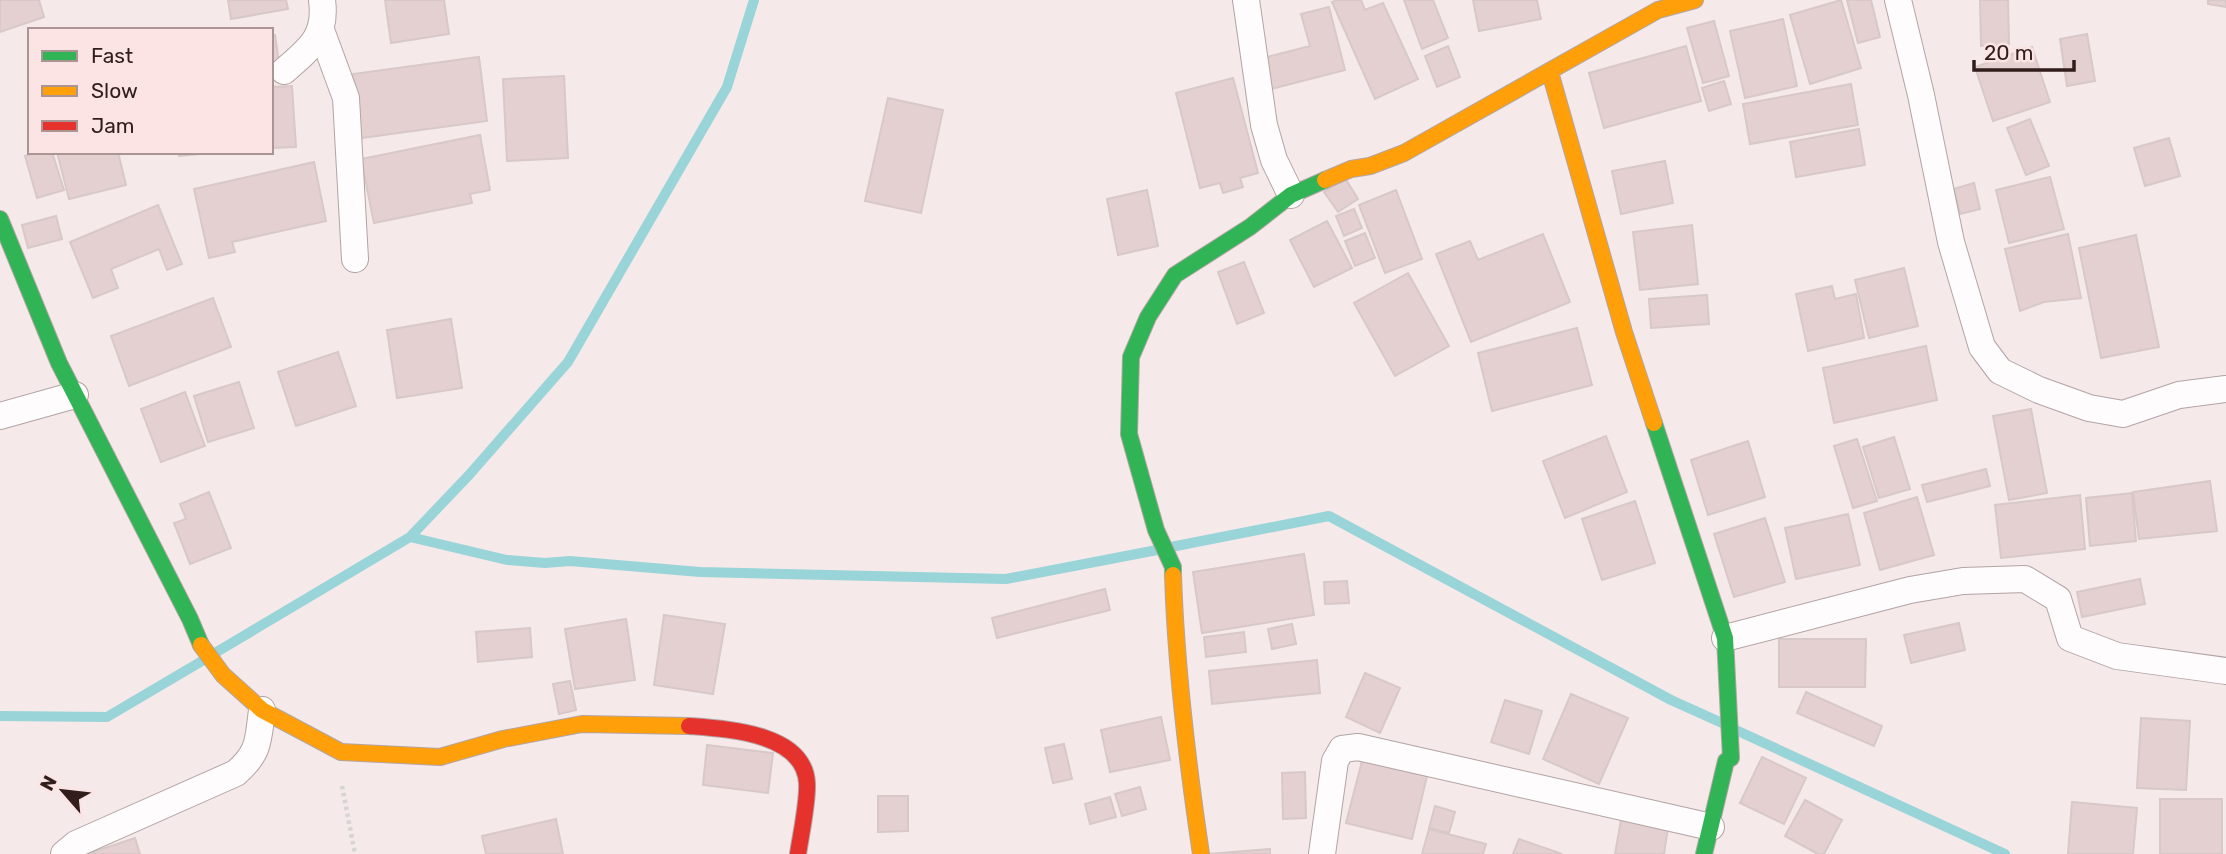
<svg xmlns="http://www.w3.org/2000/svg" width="2226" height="854" viewBox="0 0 2226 854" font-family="Rubik,sans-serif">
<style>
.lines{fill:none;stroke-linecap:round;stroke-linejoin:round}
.stream{stroke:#98d4d8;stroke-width:10}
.building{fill:#e4d0d0;stroke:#d8c8c8;stroke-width:2}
.street-casing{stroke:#b3a4a4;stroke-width:28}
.fast-casing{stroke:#b3a4a4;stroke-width:18}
.slow-casing{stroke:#b3a4a4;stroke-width:18}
.jam-casing{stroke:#b3a4a4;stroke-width:18}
.path{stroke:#d7d4d4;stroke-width:4.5;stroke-dasharray:3.5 3.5;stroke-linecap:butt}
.street{stroke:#fefcfc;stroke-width:26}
.fast{stroke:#30b455;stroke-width:16}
.slow{stroke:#ff9f0a;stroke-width:16}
.jam{stroke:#e5322d;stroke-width:16}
</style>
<rect width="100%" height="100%" fill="#f5e9e9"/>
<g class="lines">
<!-- stream -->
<path class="stream" d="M410,537L507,560L545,563L570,561L700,572L1006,579L1157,550
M1171,547L1329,516L1671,700L1722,723
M215,653L410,537L469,475L568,362L727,87L754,0
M0,716L107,717L202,661
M1738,731L2005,854"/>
</g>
<!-- building -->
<path class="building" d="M0,0H39L44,17L0,32Z
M228,0H286L288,9L231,19Z
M385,0H444L449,34L391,43Z
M1337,0H1361L1365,10L1383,3L1418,79L1375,99L1332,2Z
M1404,0H1433L1448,38L1422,49Z
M1473,0H1537L1541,19L1479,31Z
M1841,0L1861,68L1810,84L1790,15Z
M1847,0H1871L1880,37L1858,43Z
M1980,0H2008L2009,44L1981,46Z
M2208,0H2226V7L2208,4Z
M1329,7L1345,70L1271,89L1263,58L1310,46L1301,14Z
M1783,19L1797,86L1745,98L1730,31Z
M1714,21L1729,76L1703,83L1687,28Z
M2087,34L2095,81L2067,86L2060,39Z
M275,35L280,70L271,72V36Z
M1448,46L1460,77L1437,87L1425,56Z
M1686,46L1701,101L1604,128L1589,73Z
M2032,47L2050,102L1993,121L1975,67Z
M479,57L487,121L361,138L353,74Z
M564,76L568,158L507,161L503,79Z
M1233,78L1258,173L1240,178L1243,187L1223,193L1220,183L1200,188L1176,93Z
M1724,81L1731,104L1709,111L1702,88Z
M1851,84L1858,125L1750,144L1743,104Z
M292,86L296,147L271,148V87Z
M888,98L943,110L921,213L865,201Z
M2030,119L2049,166L2026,175L2007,128Z
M1859,129L1865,165L1796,177L1790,142Z
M480,135L490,190L470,194L472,203L374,223L361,159Z
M2169,138L2180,176L2145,186L2134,148Z
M38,152H52L64,190L37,198L25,156Z
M57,152H118L126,185L69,199Z
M179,152H222L179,156Z
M1665,161L1673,203L1621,214L1612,171Z
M314,162L326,221L232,242L235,252L209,258L194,189Z
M2050,177L2064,229L2009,243L1996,190Z
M1345,178L1358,199L1338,212L1324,192Z
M1974,183L1980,209L1960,214L1954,189Z
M1147,190L1158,246L1118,255L1107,199Z
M1396,190L1422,259L1385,273L1359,205Z
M158,205L182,264L167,270L159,249L111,269L118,288L93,298L70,242Z
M1354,209L1362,228L1344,236L1336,216Z
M56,216L62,239L28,248L22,225Z
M1327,221L1352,268L1314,287L1290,240Z
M1692,225L1698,284L1640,290L1633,232Z
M1365,233L1375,258L1355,266L1345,241Z
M1543,234L1570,302L1471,342L1436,254L1470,241L1478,260Z
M2068,234L2081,298L2044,302L2020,311L2005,249Z
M2136,235L2159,347L2101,358L2079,248Z
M1244,262L1264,313L1237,324L1218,272Z
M1904,268L1918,326L1869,338L1855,280Z
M1408,273L1449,346L1395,376L1354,303Z
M1832,286L1835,299L1856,294L1864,338L1808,351L1796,294Z
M1707,295L1709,324L1651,328L1649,299Z
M213,298L231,347L129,386L111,336Z
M451,319L462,388L397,398L387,330Z
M1577,328L1592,385L1492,411L1478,353Z
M1926,346L1937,400L1834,423L1823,368Z
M338,352L356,406L296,426L278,372Z
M239,382L254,428L208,442L194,396Z
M185,392L205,446L161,462L141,409Z
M2031,409L2047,493L2009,500L1993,416Z
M1606,436L1627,492L1565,518L1543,461Z
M1894,437L1910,489L1879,498L1863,447Z
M1857,439L1877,501L1853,508L1834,446Z
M1748,441L1765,497L1708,515L1691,460Z
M1986,469L1990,486L1927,502L1922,485Z
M2210,481L2217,531L2139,539L2133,492Z
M209,492L231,548L190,564L174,523L186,519L180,504Z
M2132,493L2136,541L2090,546L2086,498Z
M2080,495L2085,549L2001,558L1995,505Z
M1917,497L1934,555L1880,570L1864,513Z
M1635,501L1655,563L1602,580L1582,519Z
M1848,514L1860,565L1796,579L1785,528Z
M1765,518L1785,582L1734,597L1714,534Z
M1304,554L1314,615L1202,633L1193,572Z
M2140,579L2145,604L2082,617L2077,592Z
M1347,581L1349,603L1325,604L1324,582Z
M1105,589L1110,610L997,638L992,618Z
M664,615L725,624L713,694L654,685Z
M626,619L635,680L575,689L565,629Z
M1959,623L1965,650L1911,663L1904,635Z
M1292,624L1296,644L1272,649L1268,629Z
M530,628L532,657L478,662L476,632Z
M1244,632L1246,652L1206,657L1204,637Z
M1779,639H1866L1865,687H1779Z
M1317,660L1320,693L1212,704L1209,671Z
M1365,673L1400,688L1380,733L1346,717Z
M570,681L576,710L559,714L553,684Z
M1806,692L1882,726L1874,746L1797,713Z
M1571,694L1628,718L1599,784L1543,759Z
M1505,700L1542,711L1529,754L1491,742Z
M1161,717L1170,760L1110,772L1101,730Z
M2141,718L2190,721L2186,790L2137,788Z
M1064,744L1072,779L1053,783L1045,748Z
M707,745L773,753L768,793L703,785Z
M1762,757L1806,778L1784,824L1740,803Z
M1362,761L1427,776L1412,839L1346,823Z
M1305,772L1306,818L1283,819L1282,773Z
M1140,787L1146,809L1122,816L1115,794Z
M878,796H908V831L878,832Z
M1110,797L1116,817L1090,824L1085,804Z
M2160,799H2222V854H2160Z
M1805,800L1842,820L1824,854H1818L1785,836Z
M2072,802L2137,808L2133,854H2068Z
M1435,806L1455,812L1449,833L1429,828Z
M556,819L563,854H486L482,836Z
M1621,820L1668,827L1664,854H1615Z
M1429,829L1486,844L1483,854H1422Z
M135,838L140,854H87Z
M1519,839L1562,854H1513Z
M1270,849V854H1208L1257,850Z"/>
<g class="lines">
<defs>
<path id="street" d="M1246,0L1264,125L1274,160L1291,195
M1898,0L1921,95L1951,242L1982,347L2000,371L2039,390L2089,408L2123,414L2179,395L2226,389
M321,30L346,98L355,259
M284,71C309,49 327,37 322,0
M0,416L75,395
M1725,638L1910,590L1963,581L2025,579L2058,599L2070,638L2117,656L2226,671
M64,854L76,844L236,773C260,752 258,740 262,710
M1322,854L1335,761L1342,749L1358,747L1711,827"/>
<path id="fast" d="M0,219L59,363L190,619L201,645
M1654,423L1725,638L1731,758L1726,761L1704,854
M1173,575V567L1156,530L1129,434L1131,357L1148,317L1175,275L1250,227L1291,195L1325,180"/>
<path id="slow" d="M1550,72L1624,332L1654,423
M1325,180L1351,169L1370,166L1404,153L1658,10L1695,0
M1173,575C1176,670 1187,760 1201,854
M201,645L223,675L262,710L341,752L440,757L503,739L582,724L689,726"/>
<path id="jam" d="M689,726C728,729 804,733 807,783C808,802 801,834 798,854"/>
</defs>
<!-- street casing -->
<use href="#street" class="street-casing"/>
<!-- fast casing -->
<use href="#fast" class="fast-casing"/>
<!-- slow casing -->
<use href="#slow" class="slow-casing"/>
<!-- jam casing -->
<use href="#jam" class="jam-casing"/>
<!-- path -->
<path class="path" d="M342,786L355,854"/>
<!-- street -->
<use href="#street" class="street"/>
<!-- fast -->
<use href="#fast" class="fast"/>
<!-- slow -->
<use href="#slow" class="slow"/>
<!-- jam -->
<use href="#jam" class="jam"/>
</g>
<!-- legend -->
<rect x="28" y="28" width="245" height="126" fill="#fbe4e3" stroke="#ab9494" stroke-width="2"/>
<rect x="42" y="51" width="35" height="10" fill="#30b455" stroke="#ab9494" stroke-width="2"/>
<text x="91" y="63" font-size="21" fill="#321d1d">Fast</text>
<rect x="42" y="86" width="35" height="10" fill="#ff9f0a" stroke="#ab9494" stroke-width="2"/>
<text x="91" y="98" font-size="21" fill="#321d1d">Slow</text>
<rect x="42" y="121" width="35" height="10" fill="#e5322d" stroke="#ab9494" stroke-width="2"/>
<text x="91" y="133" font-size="21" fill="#321d1d">Jam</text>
<!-- north arrow -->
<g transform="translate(63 791) rotate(298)" stroke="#fbe4e3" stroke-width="5" paint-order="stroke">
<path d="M0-5L12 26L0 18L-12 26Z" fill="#321d1d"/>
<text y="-10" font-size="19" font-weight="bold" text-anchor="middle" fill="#321d1d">N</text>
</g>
<!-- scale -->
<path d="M1974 60v10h100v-10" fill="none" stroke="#321d1d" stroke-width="3.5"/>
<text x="1984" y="60" font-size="21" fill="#321d1d" stroke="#fbe4e3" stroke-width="5" paint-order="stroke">20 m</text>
</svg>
